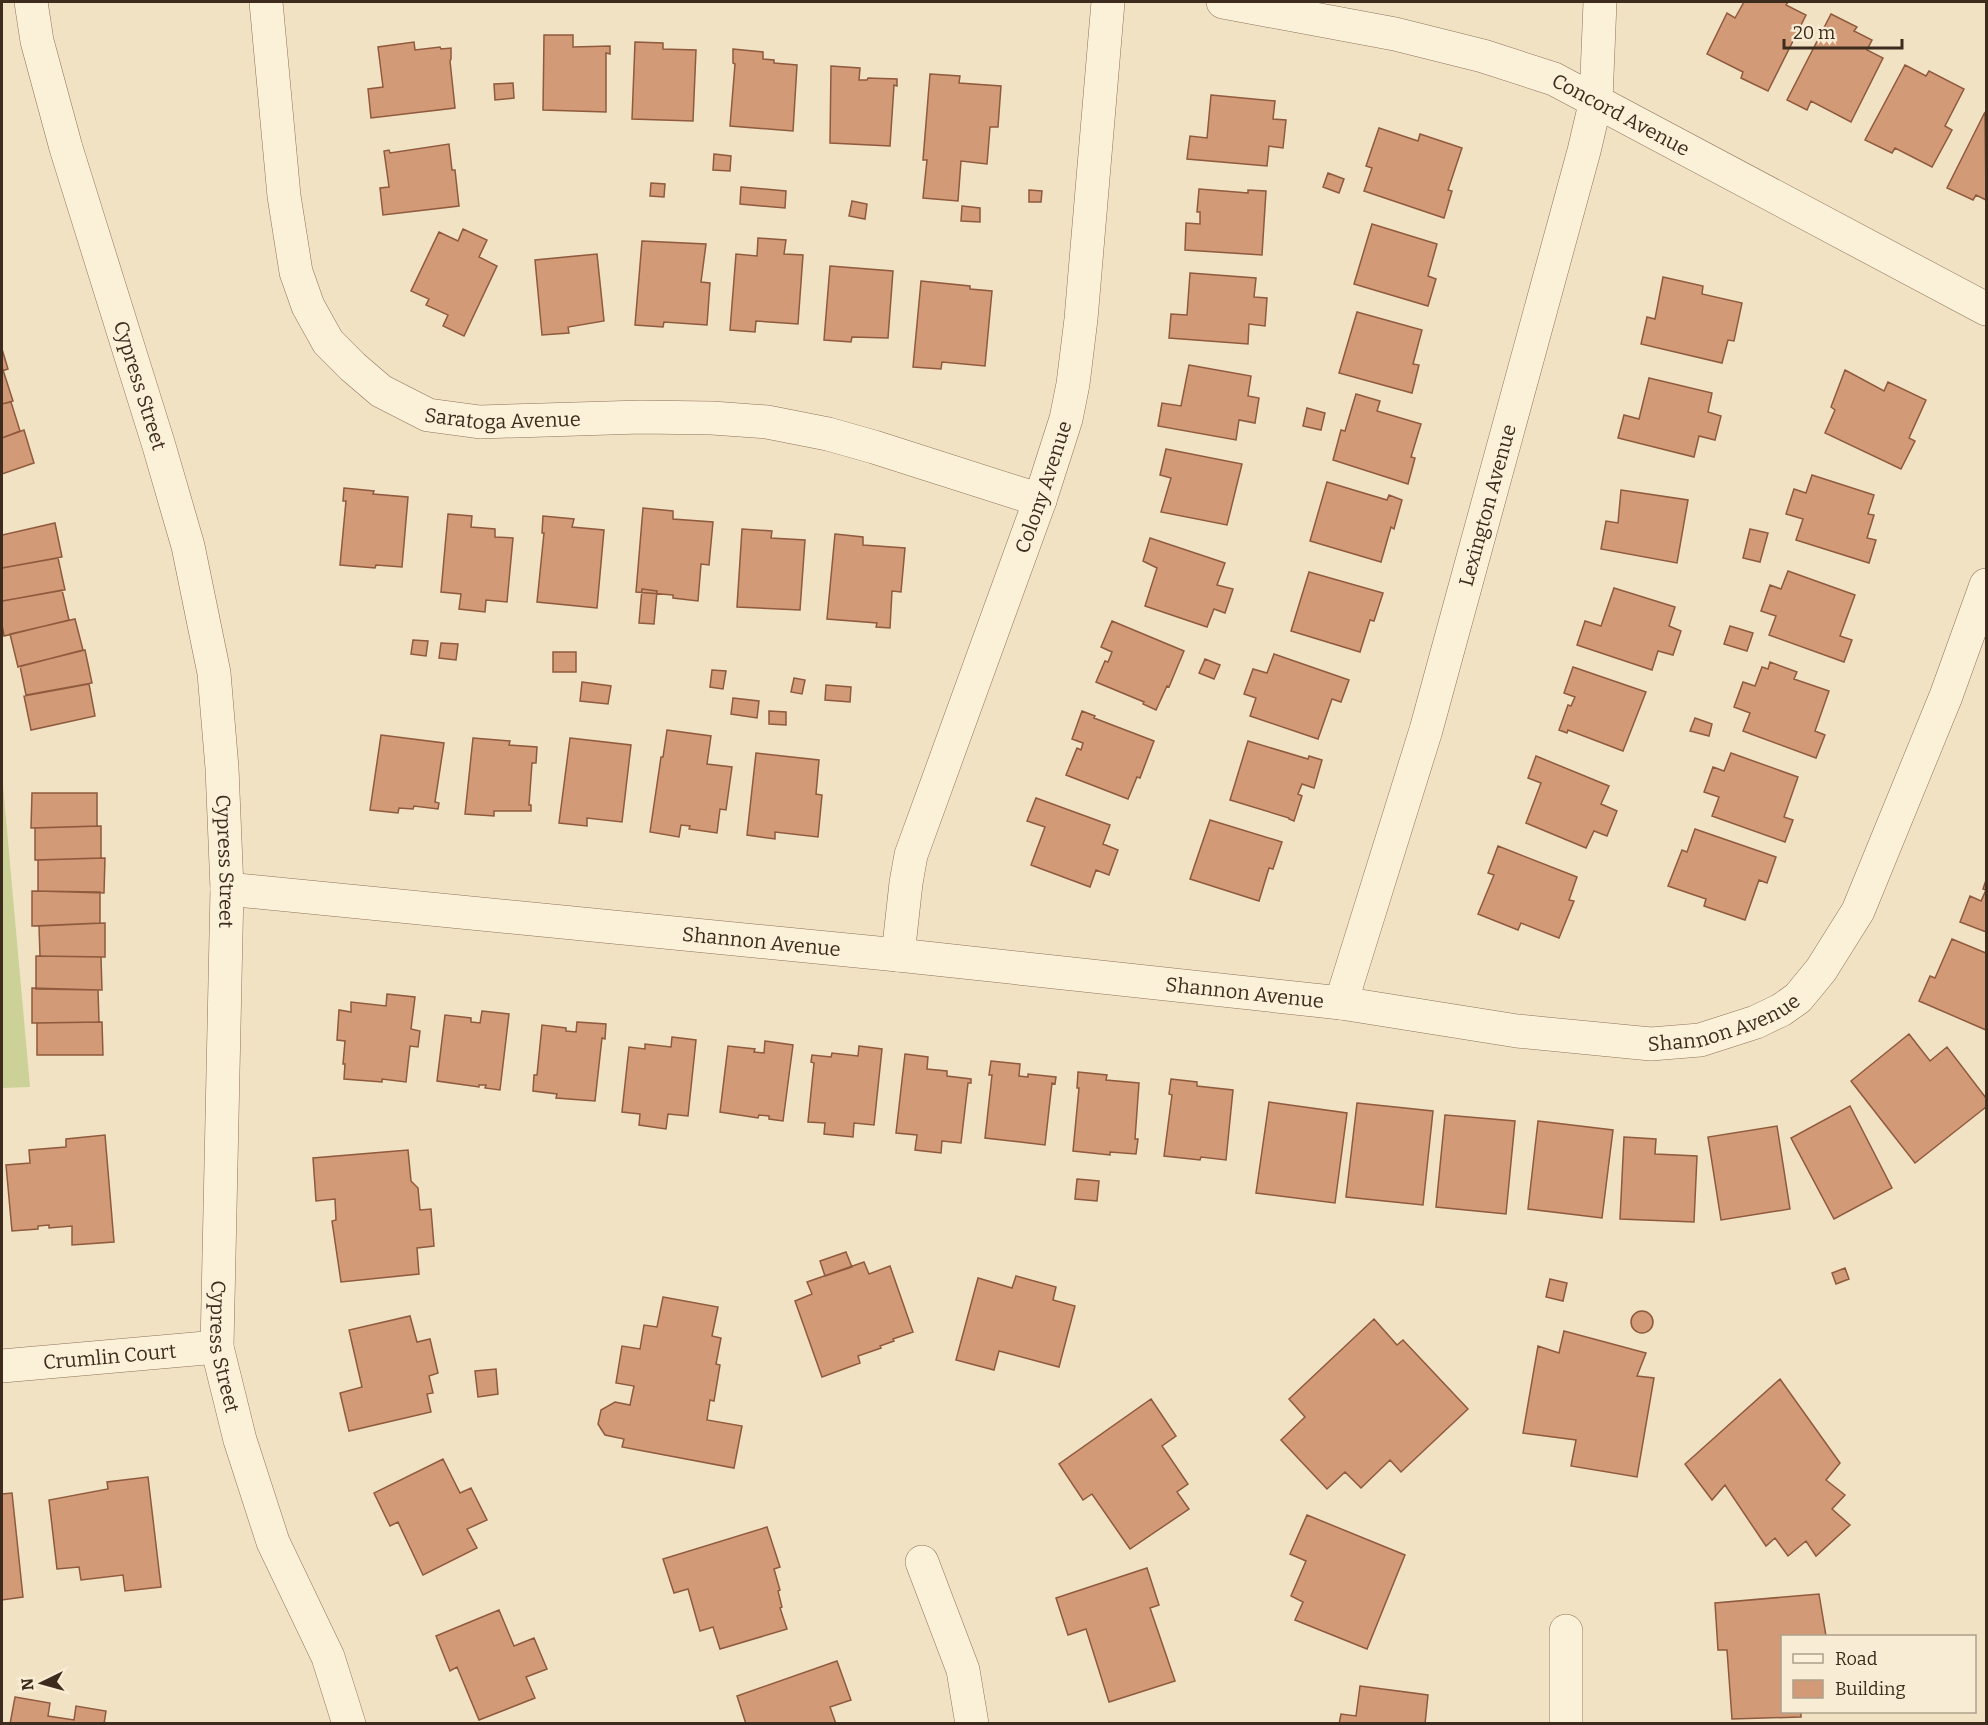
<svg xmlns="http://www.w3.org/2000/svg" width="1988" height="1725" viewBox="0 0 1988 1725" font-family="Bitter,serif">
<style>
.green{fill:#ccd197}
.building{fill:#d29a77;stroke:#8f5a3d;stroke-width:1.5}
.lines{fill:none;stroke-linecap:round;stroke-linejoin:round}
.minor-casing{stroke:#8e7359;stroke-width:34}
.tertiary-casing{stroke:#8e7359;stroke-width:34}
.minor{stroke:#fbf0d8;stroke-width:33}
.tertiary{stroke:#fbf0d8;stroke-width:33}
.labels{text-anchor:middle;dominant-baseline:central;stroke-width:4.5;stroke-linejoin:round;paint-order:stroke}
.street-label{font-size:20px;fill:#3d2c1e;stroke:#f8edd4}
</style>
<rect width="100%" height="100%" fill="#f1e2c4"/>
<!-- green -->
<path class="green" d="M2,774L30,1087L2,1088Z"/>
<!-- building -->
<path class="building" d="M1744,2H1788L1786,5L1806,15L1768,91L1741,78L1743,72L1707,54L1727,13L1735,18Z
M1831,14L1857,27L1854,31L1872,40L1867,50L1883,58L1851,122L1811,101L1807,110L1787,100Z
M544,35H573V47L610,46V54L606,53V112L543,110Z
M414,42L415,50L440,47L441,49L451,48V59L450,61L455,108L371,118L368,89L383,87L378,47Z
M635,42L663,43V49L696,50L693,121L632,119Z
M733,49L763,52V59L774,60V63L797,65L793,131L730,126L735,64L733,63Z
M1905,65L1926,76L1929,71L1964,89L1945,126L1952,130L1932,167L1895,148L1892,153L1865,140Z
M831,66L860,68L859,80H867L868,78L897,79V86L894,85L890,146L830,143Z
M930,74L960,76L959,83L1001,86L998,127H990L987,164L961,161L958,201L923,198L927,160H923Z
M513,83L514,98L495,100L494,84Z
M1211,95L1275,101L1273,119L1286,120L1283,148L1269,146L1267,166L1187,159L1190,136L1207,138Z
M1985,112L1986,200L1976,195L1973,200L1947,188Z
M1379,128L1418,141L1420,134L1462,148L1448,190L1452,191L1444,218L1364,191L1372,168L1366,166Z
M449,144L452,170H455L459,206L383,215L380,188L389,187L384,151L389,150L390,153Z
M714,154L731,156L730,171L713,170Z
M1328,173L1344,179L1339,193L1323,187Z
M651,183L665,184L664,197L650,196Z
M741,187L786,191L785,208L740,204Z
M1199,189L1248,193V190L1266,191L1262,255L1185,250L1186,223L1200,224V212H1197Z
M1029,190L1042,191L1041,202H1029Z
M852,201L867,204L865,219L849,216Z
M962,206L980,208V222L961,221Z
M1372,224L1437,244L1428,276L1436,279L1428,306L1354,284Z
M463,229L487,240L479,257L497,266L464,336L443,326L448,315L426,305L429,299L411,291L439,232L458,241Z
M758,238L786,240L784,254L803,255L798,324L756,321L755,332L730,330L736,254L757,256Z
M642,241L706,244L701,282L710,283L707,325L664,322L663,327L635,325Z
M597,254L604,321L568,327L569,333L542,335L535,260Z
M830,266L893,271L888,338L852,337L851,342L824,340Z
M1190,273L1256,278L1254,297L1267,298L1265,326L1249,324L1248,344L1169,338L1171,314L1187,315Z
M1663,277L1703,286L1702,294L1742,303L1734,341L1728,340L1722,363L1641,344L1647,317L1655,319Z
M921,281L970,286V289L992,291L985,366L942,362L941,369L913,367Z
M1357,312L1422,330L1413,364L1419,365L1412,393L1339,373Z
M2,349L8,369L2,371Z
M1189,365L1251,376L1248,396L1259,398L1255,423L1239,420L1236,440L1158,426L1162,403L1181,406Z
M3,370L13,401L2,404V371Z
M1845,370L1884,391L1888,382L1926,400L1909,438L1915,441L1901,469L1825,433L1835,410L1831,407Z
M1649,378L1712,393L1708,412L1721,416L1715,440L1699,436L1694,457L1618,438L1624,415L1639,419Z
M1356,394L1380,401L1377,411L1421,424L1411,457L1415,458L1408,484L1333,460L1341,430L1345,431Z
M11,402L20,431L2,438V404Z
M1307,408L1325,413L1321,430L1303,426Z
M24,430L34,463L2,474V438Z
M1166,449L1242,464L1227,525L1161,512L1171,478L1160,475Z
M1812,475L1874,495L1868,514L1874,515L1867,538L1876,540L1869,563L1796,540L1803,519L1786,514L1794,489L1806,493Z
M1327,482L1387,500L1389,495L1402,500L1394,529L1391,527L1381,562L1310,541Z
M344,488L374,491L373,494L408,497L402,567L376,565L375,568L340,565L346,501H343Z
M1621,490L1688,500L1677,563L1601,549L1606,521L1618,523Z
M643,508L673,511V519L713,522L709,565L701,564L698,601L673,598V595L636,592Z
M448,514L472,516L471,527L495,529V537L513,538L507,602L486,600L485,612L459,609L461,594L441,592Z
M543,516L574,519L572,527L604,530L597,608L537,602L544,533H542Z
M55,523L62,557L2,568V535Z
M742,529L772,531L771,538L805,540L800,610L737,607Z
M1750,529L1768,533L1760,562L1743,558Z
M835,534L863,537V545L905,548L901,592L892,591L890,628L876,627L877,623L827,619Z
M1150,538L1225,563L1217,585L1233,589L1225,613L1214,609L1207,627L1145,606L1157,568L1143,561Z
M58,558L65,590L2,601V568Z
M1788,571L1855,595L1840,636L1852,640L1844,662L1769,635L1776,616L1761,611L1770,585L1781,589Z
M1309,572L1383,593L1374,621L1370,620L1360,652L1291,631Z
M1614,588L1675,607L1669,626L1681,631L1673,655L1658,651L1652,670L1577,645L1585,621L1601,626Z
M642,589L657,591L654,624L639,623Z
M62,590L69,620L4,636L2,625V601Z
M75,619L83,650L18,667L10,634Z
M1112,621L1184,651L1169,687L1167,686L1156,710L1143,704L1144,702L1096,682L1105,661L1108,662L1112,652L1101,647Z
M1730,626L1753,633L1747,651L1724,644Z
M413,640L428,641L426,656L411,654Z
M441,643L458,644L456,660L439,658Z
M85,650L92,683L26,695L20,666Z
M553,652H576V672H553Z
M1274,654L1349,680L1341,702L1332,699L1318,739L1250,716L1256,698L1244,694L1253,669L1267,673Z
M1205,659L1220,665L1214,679L1199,673Z
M1770,662L1797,672L1794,679L1829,691L1815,731L1825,735L1816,758L1743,731L1750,713L1734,707L1743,682L1755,686L1762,667L1768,669Z
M1573,667L1646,692L1623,751L1568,730L1567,733L1559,730L1568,705L1571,706L1575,697L1564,693Z
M712,670L726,671L723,689L710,687Z
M794,678L805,680L802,694L791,692Z
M582,682L611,686L608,704L580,701Z
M89,684L95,716L31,730L24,696Z
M826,685L851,687L850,702L825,700Z
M733,698L759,701L757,718L731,714Z
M769,711L786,712V725L769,724Z
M1082,711L1095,716L1094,718L1154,741L1140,778L1137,777L1128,799L1066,775L1077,748L1081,750L1083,743L1072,739Z
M1695,718L1712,724L1709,736L1690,731Z
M667,730L711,736L707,764L732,767L726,810L720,809L717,833L689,829L690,826L681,825L679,837L650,832L661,757H663Z
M381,735L444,743L435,802L439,803L438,809L414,806L413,809L399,808L398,813L370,810Z
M473,738L510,741L509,745L537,747L536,763H532L529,805H531V811H494V816L465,814Z
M570,738L631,745L622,822L587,818V826L559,823Z
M1248,741L1308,759L1309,756L1322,760L1314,788L1302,784L1298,794L1302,796L1294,821L1289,819V818L1230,800Z
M756,753L819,760L816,794L822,795L818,837L775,832V839L747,835Z
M1731,753L1798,777L1784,817L1793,820L1785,842L1712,816L1719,797L1704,792L1713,767L1724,771Z
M1536,756L1609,786L1601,804L1617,811L1607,836L1594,831L1586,848L1526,823L1541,783L1528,778Z
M32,793H97V826L31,828Z
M1036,798L1110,825L1103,844L1118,850L1109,875L1096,870L1090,887L1031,865L1045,827L1027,821Z
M1210,820L1282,842L1273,869L1269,868L1259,901L1190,879Z
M101,826V858L35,860V828Z
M1695,829L1776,857L1767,883L1759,880L1745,920L1704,906L1706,899L1668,886L1682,850L1687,852Z
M1498,846L1577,877L1569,900L1574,901L1559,938L1521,923L1518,930L1478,914L1494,875L1488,873Z
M105,858L104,893L38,891V860Z
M1986,880V932L1960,922L1970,896L1981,901L1986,890L1983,889Z
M32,891L100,892V923L32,926Z
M105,923V957L40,956L39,926Z
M1952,939L1986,953V1030L1919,1001L1930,976L1935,978Z
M36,956L101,957L102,990L36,989Z
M32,988L98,990L99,1022L32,1023Z
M387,994L415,997L411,1029L420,1031L418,1047L410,1046L406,1082L382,1079V1082L344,1079L345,1064H343L345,1041L337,1040L339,1010L351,1012V1002L386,1006Z
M482,1011L509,1014L500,1090L485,1088L486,1085H479V1087L437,1081L445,1015L471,1018V1022L480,1023Z
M102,1022L103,1055H37V1023Z
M577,1022L606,1024L605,1039L602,1038L595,1101L556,1098L557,1094L533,1091L534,1075H537L542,1025L566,1028V1031L576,1032Z
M1909,1034L1930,1061L1947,1047L1986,1098V1107L1915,1163L1851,1081Z
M672,1037L696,1040L688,1116L668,1114L666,1129L639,1125L640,1114L622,1112L629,1047L645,1049V1044L671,1047Z
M765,1041L793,1045L783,1121L769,1119V1116L759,1115L758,1118L720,1112L728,1046L755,1049L754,1052L764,1053Z
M859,1046L882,1049L874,1125L854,1123L853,1137L824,1134L825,1123L808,1122L814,1063L811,1062L812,1055L831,1057L832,1053L858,1056Z
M905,1054L928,1057L927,1069L947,1071V1076L971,1079V1083H968L961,1143L942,1141L941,1153L915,1150L917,1135L896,1133Z
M991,1061L1020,1064L1019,1076L1028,1077V1074L1056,1077L1055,1084L1052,1083L1045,1145L985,1138L992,1075H989Z
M1078,1072L1107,1075L1106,1080L1139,1083L1135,1139H1138L1136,1154L1110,1152V1155L1073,1151L1079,1088H1077Z
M1171,1079L1197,1082V1086L1233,1090L1226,1160L1201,1157L1200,1160L1164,1156L1172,1095L1169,1094Z
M1269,1102L1347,1113L1335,1203L1256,1193Z
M1357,1103L1433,1111L1423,1205L1346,1197Z
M1850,1106L1892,1188L1834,1219L1791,1138Z
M1445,1115L1515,1121L1506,1214L1436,1207Z
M1538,1121L1613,1130L1602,1218L1528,1209Z
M1777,1126L1790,1209L1721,1220L1708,1137Z
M105,1135L114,1242L72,1245V1226L49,1228V1225L38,1226V1229L12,1231L6,1165L30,1163L29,1150L66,1147V1139Z
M1624,1137L1656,1139L1655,1154L1697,1156L1694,1222L1620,1219Z
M408,1150L411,1181L418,1188L420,1210L431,1209L434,1246L417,1248L419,1274L341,1282L332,1221L336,1220L335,1199L316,1201L313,1158Z
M1077,1179L1099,1181L1097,1201L1075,1199Z
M846,1252L852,1267L825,1276L820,1261Z
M864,1262L869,1274L890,1266L913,1332L893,1339L894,1341L880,1346L881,1348L858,1356L860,1363L822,1377L795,1301L812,1294L807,1282Z
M1845,1268L1849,1279L1836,1284L1832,1273Z
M1016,1276L1056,1287L1053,1300L1075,1306L1059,1367L999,1351L994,1370L956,1360L978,1278L1012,1288Z
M1550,1279L1567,1283L1563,1301L1546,1297Z
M663,1297L718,1307L712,1336L721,1338L716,1364L720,1365L714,1401L710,1400L707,1420L742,1426L734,1468L622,1447L624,1439L605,1435L598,1424L601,1410L615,1402L630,1405L634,1386L616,1383L622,1346L640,1349L644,1325L657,1327Z
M1631 1322a11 11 0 1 1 22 0a11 11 0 1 1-22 0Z
M410,1316L417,1342L430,1339L438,1373L429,1376L433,1393L427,1394L431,1412L349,1431L340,1393L362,1387L349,1330Z
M1374,1319L1397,1345L1403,1340L1468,1409L1401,1472L1390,1460L1361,1488L1345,1472L1327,1489L1281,1440L1305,1417L1289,1399Z
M1564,1331L1646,1353L1637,1376L1654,1378L1637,1477L1571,1466L1576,1440L1523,1433L1538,1346L1559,1353Z
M496,1369L498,1394L478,1397L475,1371Z
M1780,1379L1840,1463L1826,1480L1845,1495L1832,1509L1850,1525L1816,1556L1806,1541L1788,1556L1775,1538L1766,1546L1725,1485L1712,1500L1685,1464Z
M1151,1399L1176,1436L1162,1446L1188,1484L1177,1492L1189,1509L1130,1549L1092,1494L1083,1500L1059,1464Z
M443,1459L460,1493L471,1488L487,1520L467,1529L477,1548L423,1575L398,1522L390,1526L374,1493Z
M148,1477L161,1587L125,1591L123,1575L81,1580L79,1567L57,1569L49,1500L108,1489L107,1482Z
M12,1493L23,1597L2,1600V1494Z
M1307,1515L1405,1555L1367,1649L1295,1620L1303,1602L1291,1596L1306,1561L1290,1554Z
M767,1527L780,1567L774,1569L780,1590L778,1591L782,1607L780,1608L787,1629L720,1649L713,1627L700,1631L688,1589L674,1593L663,1559Z
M1147,1568L1159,1605L1150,1608L1175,1681L1109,1702L1086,1629L1068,1635L1056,1598Z
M1819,1594L1826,1636H1782V1712H1801V1717L1732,1719L1727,1650H1718L1715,1603Z
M499,1610L514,1646L534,1638L547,1669L526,1677L535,1698L479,1720L457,1667L450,1671L436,1636Z
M837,1661L851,1700L830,1707L836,1724H746L737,1696Z
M1360,1686L1428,1695L1425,1724H1339L1341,1714L1356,1716Z
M15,1697L50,1703L48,1716L74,1720L76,1706L106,1711L104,1724H10Z"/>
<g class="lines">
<defs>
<g id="minor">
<path id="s1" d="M266,2L284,196L296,272L308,306L328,342L353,367L381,391L428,415L480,422L641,417L712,418L767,422L828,434L874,447L1040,500"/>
<path id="s2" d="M1223,2L1395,34L1483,56L1554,79L1986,309"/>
<path id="s3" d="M227,889L898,955L1341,1003L1517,1031L1651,1044L1700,1040L1756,1022L1781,1010L1798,998L1821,970L1858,911L1946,696L1986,585"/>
<path id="s4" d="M898,955L906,883L911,855L1040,500L1066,419L1073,384L1081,319L1108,2"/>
<path id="s5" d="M1341,1003L1426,730L1584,151L1596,100L1600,2"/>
<path id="s6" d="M2,1366L217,1347"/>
<path d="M922,1562L963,1670L972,1724"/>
<path d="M1566,1631V1724"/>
</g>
<g id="tertiary">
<path id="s7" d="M31,2L37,41L66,148L159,446L188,546L214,673L222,768L227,889L217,1347L240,1440L273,1542L328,1657L349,1724"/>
</g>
</defs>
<!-- minor casing -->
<use href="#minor" class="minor-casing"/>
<!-- tertiary casing -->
<use href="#tertiary" class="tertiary-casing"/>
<!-- minor -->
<use href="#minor" class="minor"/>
<!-- tertiary -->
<use href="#tertiary" class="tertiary"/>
</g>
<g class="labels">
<!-- street labels -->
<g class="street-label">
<text stroke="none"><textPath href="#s2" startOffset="416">Concord Avenue</textPath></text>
<text stroke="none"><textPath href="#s7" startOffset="399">Cypress Street</textPath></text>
<text stroke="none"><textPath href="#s1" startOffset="549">Saratoga Avenue</textPath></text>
<text stroke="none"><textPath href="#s4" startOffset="492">Colony Avenue</textPath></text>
<text stroke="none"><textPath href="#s5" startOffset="519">Lexington Avenue</textPath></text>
<text stroke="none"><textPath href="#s7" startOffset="885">Cypress Street</textPath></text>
<text stroke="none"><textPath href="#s3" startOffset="537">Shannon Avenue</textPath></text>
<text stroke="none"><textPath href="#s3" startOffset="1023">Shannon Avenue</textPath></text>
<text stroke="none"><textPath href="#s3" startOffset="1509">Shannon Avenue</textPath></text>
<text stroke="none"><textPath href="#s7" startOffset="1371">Cypress Street</textPath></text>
<text stroke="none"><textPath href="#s6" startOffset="108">Crumlin Court</textPath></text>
</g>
</g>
<!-- border -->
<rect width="1988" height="1725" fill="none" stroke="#3d2c1e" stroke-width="6"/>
<!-- legend -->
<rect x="1781" y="1635" width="195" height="78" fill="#f8edd4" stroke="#ada08b" stroke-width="1.5"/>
<rect x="1793" y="1654" width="30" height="9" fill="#fbf0d8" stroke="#ada08b" stroke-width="1.5"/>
<text x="1835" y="1665" font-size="18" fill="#3d2c1e">Road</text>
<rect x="1793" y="1680" width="30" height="18" fill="#d29a77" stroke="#ada08b" stroke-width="1.5"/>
<text x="1835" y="1695" font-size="18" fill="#3d2c1e">Building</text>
<!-- north arrow -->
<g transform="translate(42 1683) rotate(265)" stroke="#f8edd4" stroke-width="4.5" paint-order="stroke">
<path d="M0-4.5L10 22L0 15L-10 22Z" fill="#3d2c1e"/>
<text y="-9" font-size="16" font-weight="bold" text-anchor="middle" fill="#3d2c1e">N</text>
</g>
<!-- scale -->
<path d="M1784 39v9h118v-9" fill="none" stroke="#3d2c1e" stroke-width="3"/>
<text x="1793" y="39" font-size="18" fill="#3d2c1e" stroke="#f8edd4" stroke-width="4.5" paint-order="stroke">20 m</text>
</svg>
